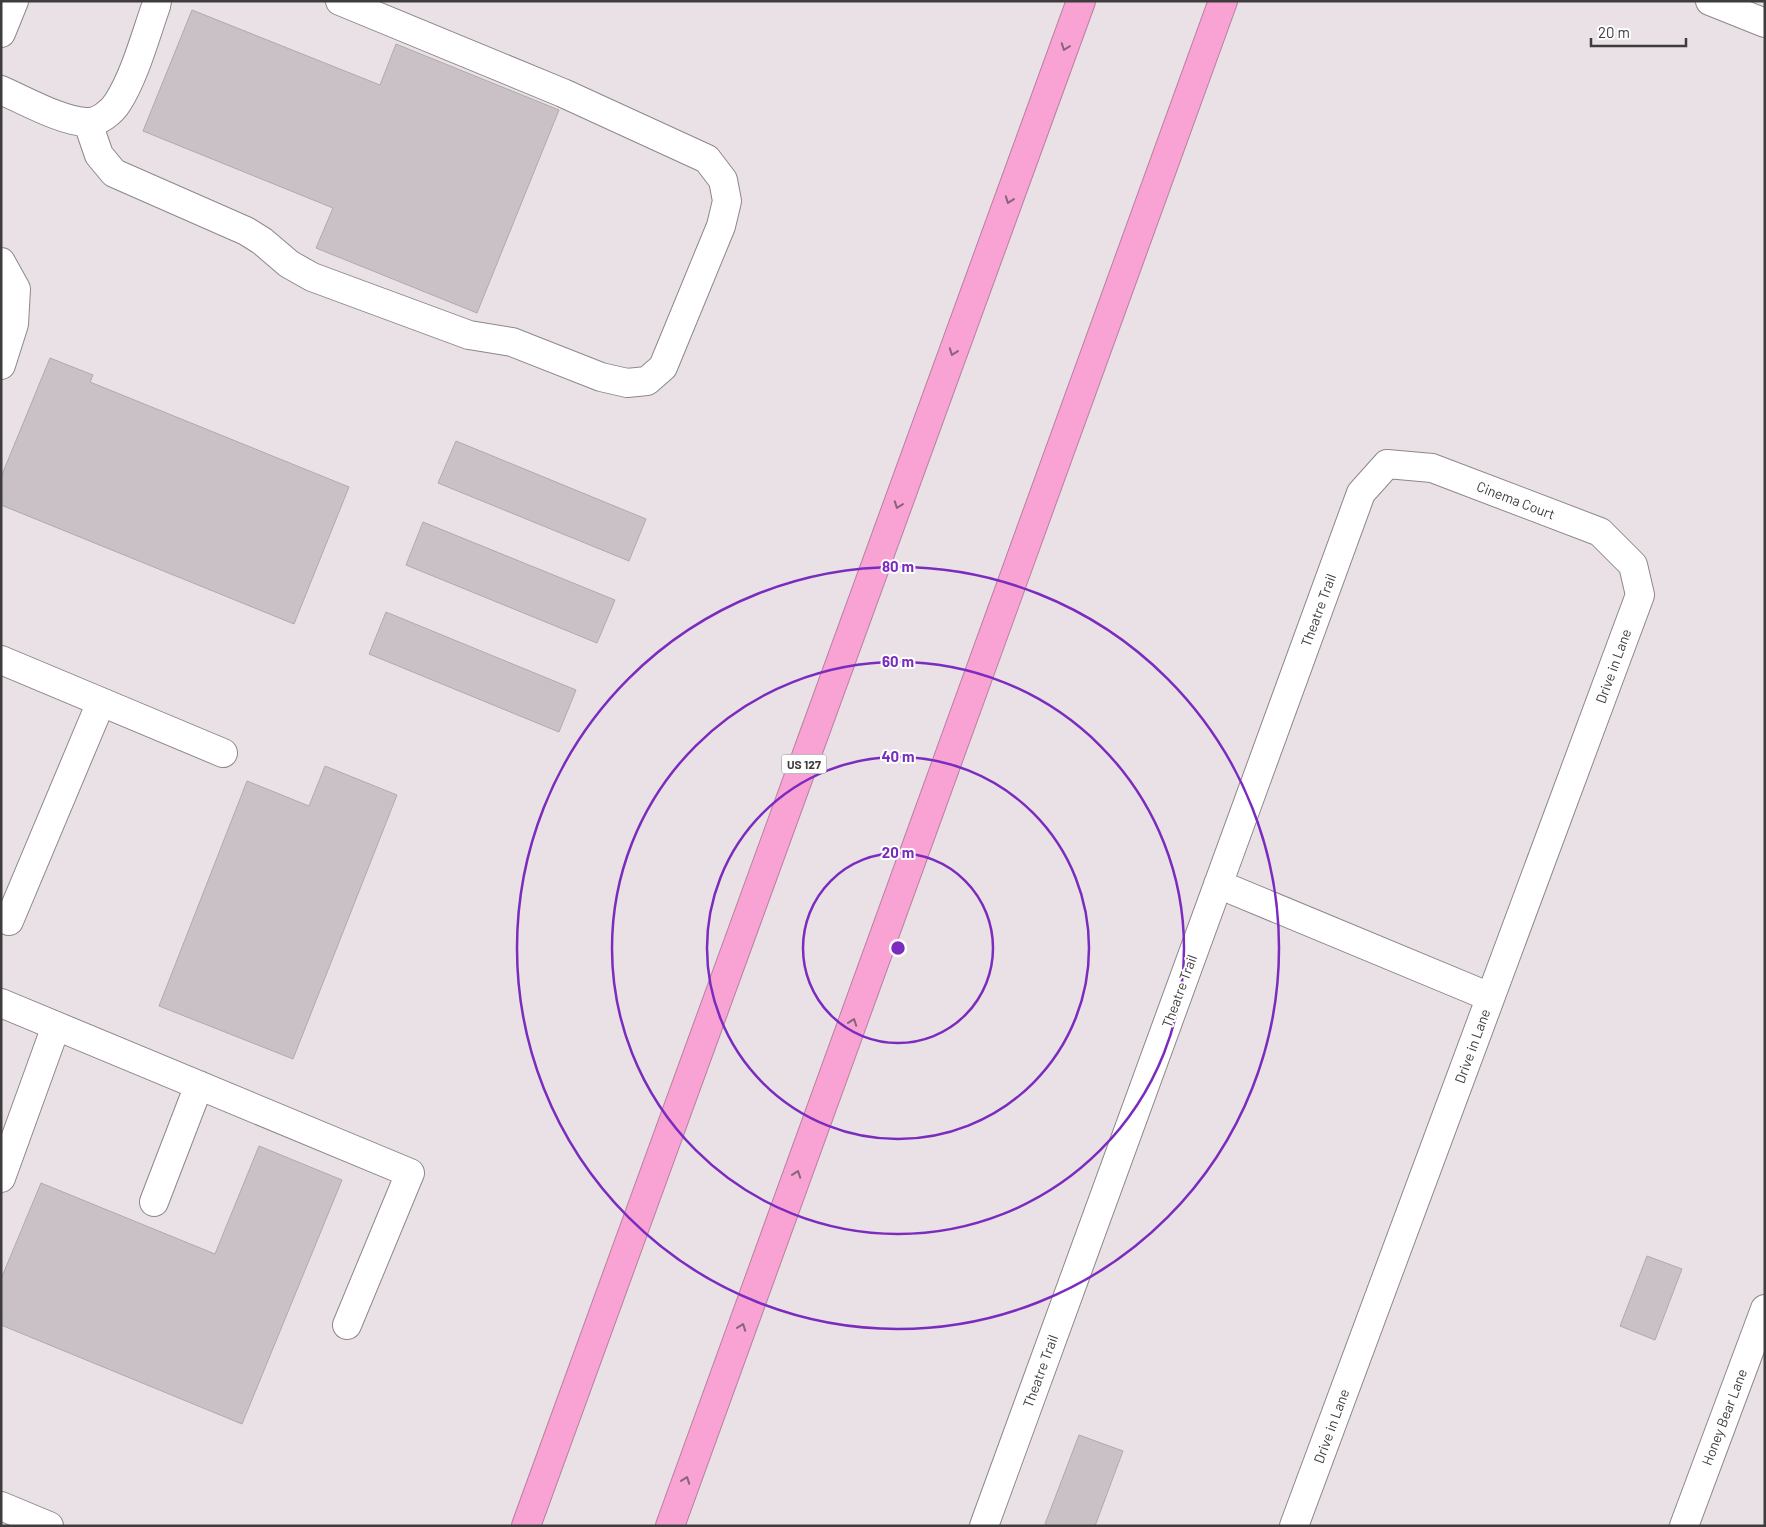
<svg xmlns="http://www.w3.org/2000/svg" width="1766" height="1527" viewBox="0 0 1766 1527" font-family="Barlow,sans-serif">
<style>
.building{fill:#c9c1c5;stroke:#b0a9ad}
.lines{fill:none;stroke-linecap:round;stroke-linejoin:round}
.minor-casing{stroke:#8e878a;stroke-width:30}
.highway-casing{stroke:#b87fa0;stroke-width:30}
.minor{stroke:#fff;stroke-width:28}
.highway{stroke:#f9a3d5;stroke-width:28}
.oneway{stroke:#89657a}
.ring{fill:none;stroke:#7b2cbf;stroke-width:2.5}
.labels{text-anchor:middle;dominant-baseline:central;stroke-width:4;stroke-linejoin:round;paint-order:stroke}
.shield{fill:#fff;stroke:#797677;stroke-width:1}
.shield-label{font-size:12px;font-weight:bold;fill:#3f3c3d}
.street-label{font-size:14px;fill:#3f3c3d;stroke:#fff}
.centre{fill:#7b2cbf;stroke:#fff;stroke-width:2.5}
.ring-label{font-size:15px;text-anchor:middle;font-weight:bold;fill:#7b2cbf;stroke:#fff;stroke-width:4;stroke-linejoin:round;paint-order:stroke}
</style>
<rect width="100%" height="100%" fill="#e9e1e5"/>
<!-- building -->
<path class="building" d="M192,10L380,85L396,44L559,110L477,313L316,248L333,208L143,131Z
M50,358L93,375L90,382L349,487L294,624L1,505V477Z
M456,441L646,519L629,561L438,483Z
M423,522L615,600L597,643L406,565Z
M386,612L576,690L559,732L369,654Z
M325,766L397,795L293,1059L159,1006L247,781L309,806Z
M259,1146L342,1180L242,1424L1,1325V1279L41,1183L215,1254Z
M1647,1256L1682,1269L1655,1340L1620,1326Z
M1079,1435L1123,1451L1095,1526H1049L1045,1524Z"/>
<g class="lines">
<defs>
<path id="minor" d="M1710,1L1765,23
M1,33L14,1
M1,90C24,100 63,122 87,122C98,123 112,112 118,102C135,75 145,37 156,6L157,1
M88,123L99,155L114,173L246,231L262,241L289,264L312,277L469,335L512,342L601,377L627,383L647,381L663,367L721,226L727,201L723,180L707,159L563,93L340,1
M1,262L16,289L14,324L1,365
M1,660L223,753
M1218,884L1490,997
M1,917L9,921L101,702
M1,1003L410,1173L347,1325
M1,1178L56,1026
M154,1202L199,1085
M1,1506L49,1526
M984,1526L1361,493L1387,464L1432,468L1600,532L1633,565L1640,595L1294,1526
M1684,1526L1765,1309"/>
<path id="highway" d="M526,1526L1081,1
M670,1526L1223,1"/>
</defs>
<!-- minor casing -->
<use href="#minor" class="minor-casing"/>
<!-- highway casing -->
<use href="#highway" class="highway-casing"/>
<!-- minor -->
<use href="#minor" class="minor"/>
<!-- highway -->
<use href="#highway" class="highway"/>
</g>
<!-- one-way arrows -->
<defs><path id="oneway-chevron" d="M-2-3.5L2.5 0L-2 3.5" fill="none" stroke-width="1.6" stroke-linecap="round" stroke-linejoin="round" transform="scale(1.25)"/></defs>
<g class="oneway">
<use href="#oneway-chevron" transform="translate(1065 47) rotate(110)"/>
<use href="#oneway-chevron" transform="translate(1009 200) rotate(110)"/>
<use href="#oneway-chevron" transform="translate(953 352) rotate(110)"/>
<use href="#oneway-chevron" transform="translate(898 505) rotate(110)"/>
<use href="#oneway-chevron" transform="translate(853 1022) rotate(-70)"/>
<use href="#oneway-chevron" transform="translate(797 1174) rotate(-70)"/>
<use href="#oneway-chevron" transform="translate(742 1327) rotate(-70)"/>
<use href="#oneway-chevron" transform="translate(686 1480) rotate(-70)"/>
</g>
<!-- distance rings -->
<g class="ring">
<circle cx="898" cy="948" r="95"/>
<circle cx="898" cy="948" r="191"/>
<circle cx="898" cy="948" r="286"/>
<circle cx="898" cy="948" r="381"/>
</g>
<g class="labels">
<!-- shield labels -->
<rect class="shield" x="781.5" y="754.5" width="45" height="19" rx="4"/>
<g class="shield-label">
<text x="804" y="764">US 127</text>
</g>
<!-- street labels -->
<g class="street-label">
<text transform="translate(1516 500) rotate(21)">Cinema Court</text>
<text transform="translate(1318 610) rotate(-70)">Theatre Trail</text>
<text transform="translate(1613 666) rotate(-70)">Drive in Lane</text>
<text transform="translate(1179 991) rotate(-70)">Theatre Trail</text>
<text transform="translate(1472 1046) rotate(-70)">Drive in Lane</text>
<text transform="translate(1040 1371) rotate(-70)">Theatre Trail</text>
<text transform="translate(1724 1417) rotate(-69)">Honey Bear Lane</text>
<text transform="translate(1331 1426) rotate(-70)">Drive in Lane</text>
</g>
</g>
<circle cx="898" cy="948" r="8" class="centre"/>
<g class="ring-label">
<text x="898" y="572">80 m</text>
<text x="898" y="667">60 m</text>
<text x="898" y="762">40 m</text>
<text x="898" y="858">20 m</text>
</g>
<!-- border -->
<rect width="1766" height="1527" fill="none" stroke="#3f3c3d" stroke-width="5"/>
<!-- scale -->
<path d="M1591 38v8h95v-8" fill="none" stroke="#3f3c3d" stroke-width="2.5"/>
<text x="1598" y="38" font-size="15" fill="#3f3c3d" stroke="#ffffff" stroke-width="4" paint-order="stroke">20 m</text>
</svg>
